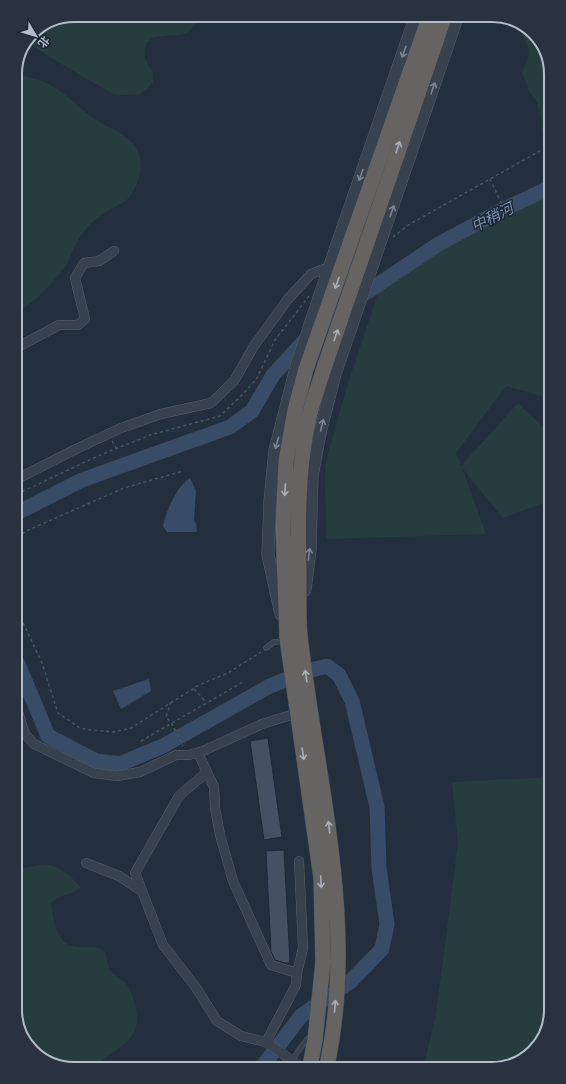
<svg xmlns="http://www.w3.org/2000/svg" width="566" height="1084" viewBox="0 0 566 1084" font-family="'Asap Condensed','Noto Sans SC',sans-serif">
<style>
.green{fill:#263c3f}
.water{fill:#394c67}
.lines{fill:none;stroke-linecap:round;stroke-linejoin:round}
.river{stroke:#394c67;stroke-width:15}
.building{fill:#455162;stroke:#1f2835}
.service-casing{stroke:#565f6c;stroke-width:5.5}
.minor-casing{stroke:#565f6c;stroke-width:10}
.tertiary-casing{stroke:#565f6c;stroke-width:13}
.trunk-casing{stroke:#434c59;stroke-width:16}
.path{stroke:#44595c;stroke-width:1.5;stroke-dasharray:3 3;stroke-linecap:butt}
.service{stroke:#38414e;stroke-width:4.5}
.minor{stroke:#38414e;stroke-width:9}
.tertiary{stroke:#38414e;stroke-width:12}
.trunk{stroke:#656462;stroke-width:15}
.oneway{stroke:#7c8592}
.oneway2{stroke:#a8afba}
.labels{text-anchor:middle;dominant-baseline:central;stroke-width:3;stroke-linejoin:round;paint-order:stroke}
.water-label{font-size:15px;font-style:italic;fill:#7c92b1;stroke:#1d2633}
.rim{fill:none;stroke:#b4bcc9;stroke-width:2}
</style>
<rect width="100%" height="100%" fill="#242f3e"/>
<!-- green -->
<path class="green" d="M74,15H203L187,33L179,35L154,37L147,42L145,50V58L153,74V82L147,89L140,94L123,95L113,94L48,56L28,42L33,32Z
M525,26L546,51L547,139L542,133V124L538,104L529,91L522,72C529,56 532,52 522,35Z
M15,75C57,79 67,100 98,121C111,129 130,136 137,149C144,163 140,180 132,193C126,204 116,205 106,212C95,218 83,231 77,242C72,250 70,259 65,267C55,280 31,307 16,312Z
M547,189L548,398L506,386L456,453L461,466L518,403L548,432L549,501L503,518L462,468L486,534L326,539L325,465L347,386L378,293L437,245L502,210Z
M550,777L551,1010L541,1043L515,1064L424,1065L436,1014L458,843L452,782Z
M44,864C59,865 72,877 81,888C70,895 60,894 51,903C54,923 57,948 81,947C92,947 97,945 105,952C107,957 107,965 110,970C114,976 124,980 128,986C135,999 141,1021 133,1034C124,1049 105,1054 94,1069H71L41,1059L20,1033L19,869Z"/>
<!-- water -->
<path class="water" d="M190,478L196,491L194,520L196,524L197,532H167L163,526C166,511 177,486 190,478Z
M149,679L151,691L121,709L113,691Z"/>
<g class="lines">
<!-- river -->
<path class="river" d="M17,513L82,480L230,427L252,411L273,375L308,337L343,308L437,245L502,210L547,189
M18,664L48,736L96,761L120,764L163,746L268,687L304,672L327,666L339,675L352,701L377,807L379,868L387,924L382,949L351,981L301,1016L262,1067"/>
</g>
<!-- building -->
<path class="building" d="M268,738L282,837L264,840L250,741Z
M284,850L290,963H285L275,960L271,951L266,851Z"/>
<g class="lines">
<defs>
<path id="service" d="M266,648L274,642L286,641
M287,1067L307,1039L312,1037"/>
<path id="minor" d="M16,348L59,325H78L85,319L75,278L84,263L99,261L114,251
M17,479L76,449L121,428L161,414L211,403L234,381L254,346L288,299L311,274L324,269L328,271
M18,712L25,734L34,744L94,773L117,776L140,772L176,755H189L203,751L262,724L291,715H297
M198,753L214,787L215,808L220,835L233,881L271,965L297,973L296,985L266,1042
M207,772L179,796L135,873L163,945L195,986L217,1021L241,1036L266,1042L301,1067
M86,863L119,876L142,891
M297,973L303,948L299,861"/>
<path id="tertiary" d="M305,590L310,550L312,476L320,433L335,374L458,15
M281,614L268,555L270,501L275,450L297,364L328,271L416,15"/>
<path id="trunk" d="M310,1066L315,1040L323,962L321,878L287,638L283,527L286,461L295,410L306,369L430,15
M327,1066C358,922 316,779 300,636C298,617 299,596 299,576C298,525 297,473 308,422C311,405 318,388 323,371L445,15"/>
</defs>
<!-- service casing -->
<use href="#service" class="service-casing"/>
<!-- minor casing -->
<use href="#minor" class="minor-casing"/>
<!-- tertiary casing -->
<use href="#tertiary" class="tertiary-casing"/>
<!-- trunk casing -->
<use href="#trunk" class="trunk-casing"/>
<!-- path -->
<path class="path" d="M490,179L505,211
M393,237L410,224L547,147
M112,441L116,448
M17,494L98,456L150,435L220,416L243,394L257,378L275,340L309,296
M17,537L26,531L124,488L183,471
M18,612L42,663L58,713L80,728L90,730L114,732L131,728L199,685L228,673L261,652
M194,689L206,702
M171,702L166,717L172,724L183,746
M141,741L243,682"/>
<!-- service -->
<use href="#service" class="service"/>
<!-- minor -->
<use href="#minor" class="minor"/>
<!-- tertiary -->
<use href="#tertiary" class="tertiary"/>
<!-- trunk -->
<use href="#trunk" class="trunk"/>
</g>
<!-- one-way arrows -->
<defs><path id="oneway-shaft" d="M-6 0H5M1.5-3L5.5 0L1.5 3" fill="none" stroke-width="1.6" stroke-linecap="round" stroke-linejoin="round"/></defs>
<g class="oneway">
<use href="#oneway-shaft" transform="translate(404 52) rotate(109)"/>
<use href="#oneway-shaft" transform="translate(433 88) rotate(-71)"/>
<use href="#oneway-shaft" transform="translate(361 175) rotate(109)"/>
<use href="#oneway-shaft" transform="translate(392 211) rotate(-71)"/>
<use href="#oneway-shaft" transform="translate(322 425) rotate(-76)"/>
<use href="#oneway-shaft" transform="translate(277 443) rotate(105)"/>
<use href="#oneway-shaft" transform="translate(309 554) rotate(-84)"/>
</g>
<g class="oneway2">
<use href="#oneway-shaft" transform="translate(398 147) rotate(-72)"/>
<use href="#oneway-shaft" transform="translate(337 283) rotate(110)"/>
<use href="#oneway-shaft" transform="translate(336 335) rotate(-71)"/>
<use href="#oneway-shaft" transform="translate(285 490) rotate(93)"/>
<use href="#oneway-shaft" transform="translate(306 676) rotate(-99)"/>
<use href="#oneway-shaft" transform="translate(303 754) rotate(81)"/>
<use href="#oneway-shaft" transform="translate(329 827) rotate(-97)"/>
<use href="#oneway-shaft" transform="translate(321 882) rotate(87)"/>
<use href="#oneway-shaft" transform="translate(335 1006) rotate(-85)"/>
</g>
<g class="labels">
<!-- water labels -->
<g class="water-label">
<text transform="translate(492 217) rotate(-27)">中稍河</text>
</g>
</g>
<!-- crop -->
<path d="M0 0H566V1084H0ZM74 22H492A52 52 0 0 1 544 74V1010A52 52 0 0 1 492 1062H74A52 52 0 0 1 22 1010V74A52 52 0 0 1 74 22Z" fill="#29323f" fill-rule="evenodd"/>
<path class="rim" d="M74 22H492A52 52 0 0 1 544 74V1010A52 52 0 0 1 492 1062H74A52 52 0 0 1 22 1010V74A52 52 0 0 1 74 22Z"/>
<!-- north arrow -->
<g transform="translate(36 36) rotate(128)" stroke="#1d2633" stroke-width="3" paint-order="stroke">
<path d="M0-3L7 15L0 10L-7 15Z" fill="#b4bcc9"/>
<text y="-6" font-size="11" font-weight="bold" text-anchor="middle" fill="#b4bcc9">北</text>
</g>
</svg>
